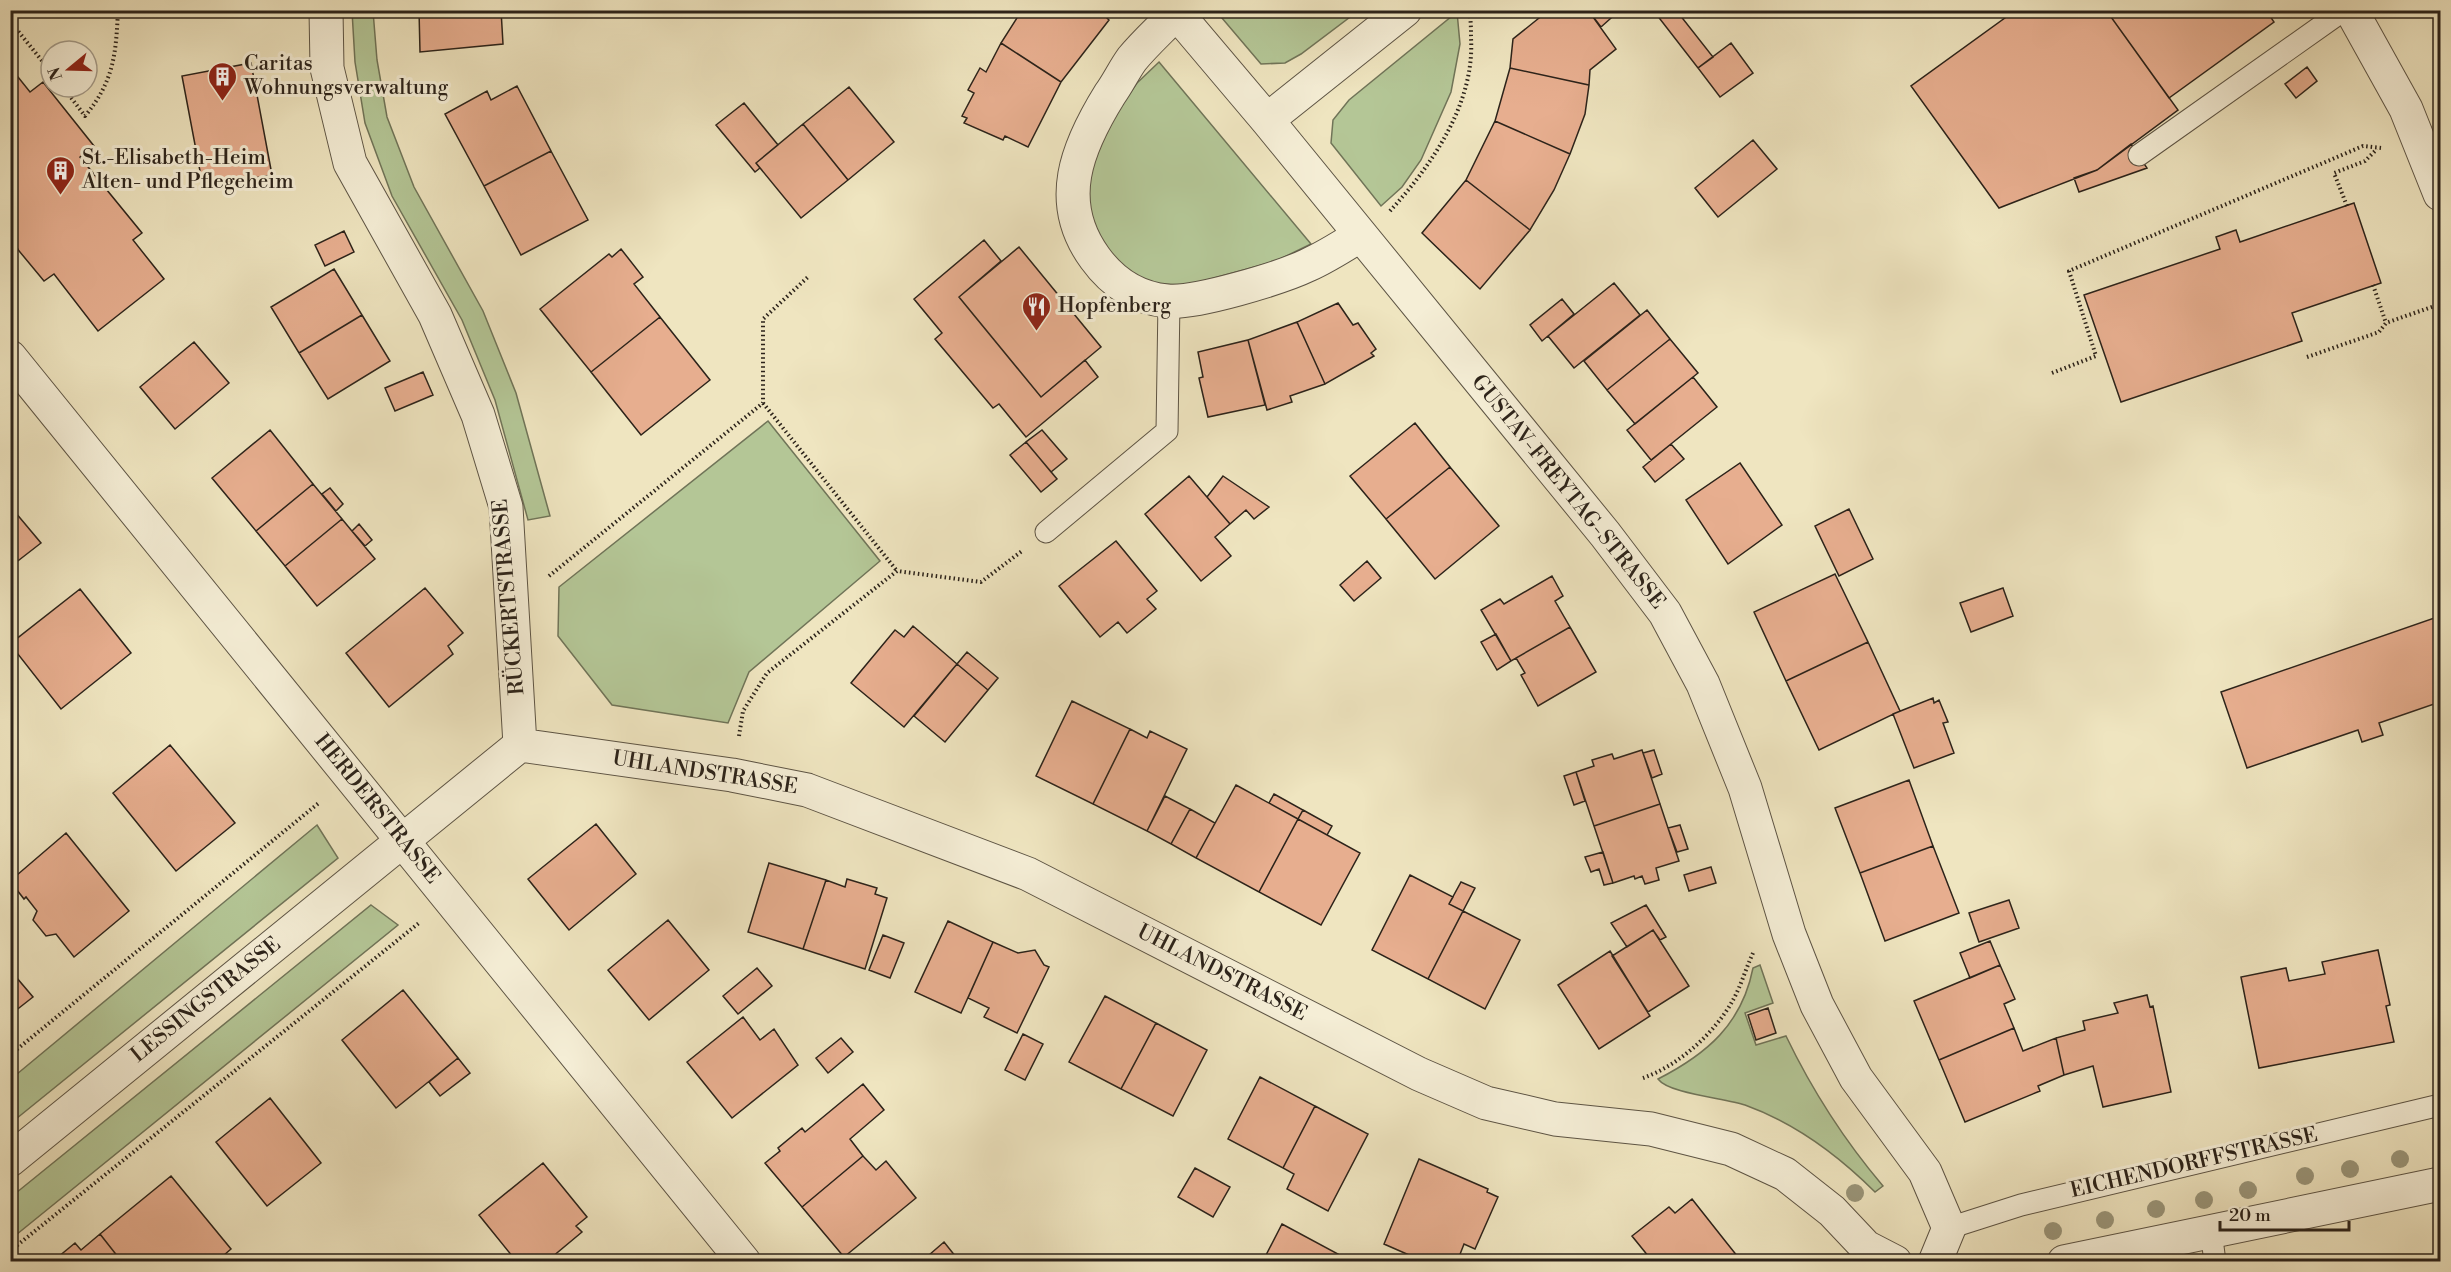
<svg xmlns="http://www.w3.org/2000/svg" width="2451" height="1272" viewBox="0 0 2451 1272" font-family="'Libre Bodoni',serif">
<style>
.green{fill:#b4c696;stroke:#707458;stroke-width:1.5}
.building{fill:#e7ae8f;stroke:#2c231a;stroke-width:1.5}
.lines{fill:none;stroke-linecap:round;stroke-linejoin:round}
.lane-casing{stroke:#5d5444;stroke-width:23}
.street-casing{stroke:#5d5444;stroke-width:35}
.path{stroke:#2c231a;stroke-width:4;stroke-dasharray:1.5 3;stroke-linecap:butt}
.lane{stroke:#f5eed6;stroke-width:21}
.street{stroke:#f5eed6;stroke-width:33}
.tree{fill:#9a9579}
.labels{text-anchor:middle;dominant-baseline:central;stroke-width:6;stroke-linejoin:round;paint-order:stroke}
.poi-label{font-size:21px;fill:#2c231a;stroke:#f5eed6;text-anchor:start}
.street-label{font-size:21px;fill:#2c231a;stroke:#f5eed6}
</style>
<rect width="100%" height="100%" fill="#efe5c0"/>
<filter id="stains"><feTurbulence type="fractalNoise" baseFrequency=".00333" numOctaves="4"/><feColorMatrix values="0 0 0 0 .2 0 0 0 0 .09 0 0 0 0 .02 0 0 0 .5 -.17"/></filter>
<radialGradient id="worn" r=".72"><stop offset=".6" stop-color="#630" stop-opacity="0"/><stop offset="1" stop-color="#630" stop-opacity=".3"/></radialGradient>
<!-- green -->
<path class="green" d="M352,11H373L377,60L387,117L414,187L483,311L516,393L550,516L528,520L495,400L462,320L392,196L365,123L355,62Z
M1216,11H1358L1301,54L1285,63L1261,64Z
M1457,12L1460,44L1451,92L1421,160L1402,187L1381,206L1331,143L1333,120L1349,100Z
M1159,62L1311,244L1276,261L1189,285L1154,284L1130,273L1100,246L1087,204L1089,170L1118,110L1137,83Z
M768,421L880,561L749,672L728,723L612,705L558,636L559,587Z
M317,825L338,858L11,1123V1079Z
M371,905L398,925L11,1239V1197Z
M1760,965L1773,1003L1745,1013L1756,1045L1786,1036C1812,1090 1844,1140 1883,1186L1875,1192C1838,1155 1795,1123 1745,1105C1725,1098 1669,1094 1658,1079C1707,1054 1742,1024 1753,968Z"/>
<!-- building -->
<path class="building" d="M419,10H501L503,44L420,52Z
M1022,10H1099L1109,20L1061,82L1001,43Z
M1549,10H1588L1616,49L1590,70L1589,85L1510,68L1513,39Z
M1588,10H1620L1601,27Z
M1653,10H1676L1713,57L1698,68Z
M2016,10H2106L2178,110L2097,170L1999,208L1911,86Z
M2106,10H2266L2274,22L2169,98Z
M1001,43L1061,82L1028,147L1005,136L1003,140L964,123L967,118L962,116L974,93L968,90L980,68L986,72Z
M1731,43L1753,73L1720,97L1698,68Z
M251,63L272,175L203,187L182,76Z
M10,67L30,92L43,82L94,146L80,157L142,233L133,240L164,279L98,331L54,274L44,281L10,240Z
M2307,67L2317,81L2296,98L2285,84Z
M1510,68L1589,85L1585,114L1570,154L1495,121Z
M517,86L551,151L484,186L445,114L487,91L491,100Z
M849,87L894,142L848,180L803,124Z
M744,103L778,145L756,163L760,168L755,172L716,125Z
M1495,121L1570,154L1554,190L1530,230L1466,180Z
M803,124L848,180L801,218L756,163Z
M1753,140L1777,169L1718,217L1695,188Z
M2131,144L2147,168L2079,192L2074,178L2097,170Z
M551,151L588,220L521,255L484,186Z
M1466,180L1530,230L1480,289L1422,233Z
M2354,203L2381,283L2292,313L2302,341L2121,402L2084,295L2220,249L2216,237L2236,230L2240,242Z
M344,231L354,252L325,266L315,245Z
M984,240L1001,261L959,297L1041,397L1085,360L1098,377L1026,437L999,404L993,408L935,339L942,333L914,299Z
M1019,247L1101,347L1041,397L959,297Z
M621,249L643,277L634,284L660,317L591,372L540,309L609,254L612,257Z
M334,269L362,315L299,353L271,307Z
M1614,283L1640,315L1574,368L1548,336Z
M1562,299L1574,314L1542,341L1530,325Z
M1338,303L1353,325L1358,323L1376,349L1371,353L1374,356L1325,384L1297,322Z
M1647,310L1670,339L1607,390L1584,361Z
M362,315L390,361L328,399L299,353Z
M660,317L710,380L641,435L591,372Z
M1297,322L1325,384L1290,396L1292,402L1267,410L1248,340Z
M1670,339L1698,373L1635,424L1607,390Z
M1248,340L1265,405L1208,417L1199,378L1203,377L1198,352Z
M194,342L229,383L175,429L140,387Z
M423,372L433,395L395,411L385,388Z
M1693,377L1717,407L1651,460L1627,430Z
M1415,423L1450,467L1386,519L1350,476Z
M270,430L313,484L256,531L212,478Z
M1042,430L1067,459L1051,472L1026,442Z
M1026,442L1057,479L1041,492L1010,455Z
M1671,444L1684,459L1655,482L1643,467Z
M1740,463L1782,525L1728,564L1686,500Z
M1450,467L1499,526L1435,579L1386,519Z
M1189,476L1230,524L1215,537L1231,556L1201,581L1145,514Z
M1223,476L1269,507L1254,519L1246,510L1230,524L1207,497Z
M313,484L342,519L285,566L256,531Z
M330,488L343,504L336,511L322,494Z
M10,506L41,543L10,567Z
M1849,509L1873,559L1839,576L1815,526Z
M342,519L375,559L317,606L285,566Z
M359,524L372,540L365,546L352,531Z
M1116,541L1157,591L1147,599L1156,609L1127,633L1118,622L1100,637L1059,586Z
M1367,561L1381,578L1354,601L1340,585Z
M1835,574L1868,642L1786,681L1754,612Z
M1552,576L1563,596L1555,601L1570,627L1511,661L1481,610L1500,599L1504,604Z
M425,588L463,633L448,646L453,654L389,707L346,653Z
M2003,588L2013,616L1971,632L1960,603Z
M80,589L131,653L61,709L10,644Z
M2440,616V702L2379,723L2383,735L2362,742L2358,730L2247,768L2221,692Z
M913,626L957,664L904,727L851,683L895,630L904,637Z
M1570,627L1596,672L1538,706L1521,675L1525,673L1516,658Z
M1496,634L1511,661L1497,670L1481,642Z
M1868,642L1900,711L1819,750L1786,681Z
M967,652L998,678L988,690L957,664Z
M957,664L988,690L945,742L914,716Z
M1933,698L1934,703L1939,700L1948,722L1943,723L1954,753L1914,768L1893,714Z
M1072,701L1130,729L1093,804L1036,776Z
M1130,729L1147,738L1150,731L1187,749L1147,831L1093,804Z
M170,745L235,823L176,871L113,793Z
M1642,750L1660,804L1594,826L1576,772L1594,766L1592,760L1612,754L1614,759Z
M1654,750L1662,774L1652,778L1643,753Z
M1576,772L1585,801L1574,805L1564,776Z
M1909,780L1933,846L1860,873L1835,808Z
M1236,785L1298,819L1259,892L1196,858Z
M1274,794L1303,810L1298,819L1269,803Z
M1165,796L1190,809L1171,844L1147,831Z
M1660,804L1679,861L1656,868L1659,880L1645,884L1642,876L1635,879L1634,876L1613,883L1594,826Z
M1190,809L1215,823L1196,858L1171,844Z
M1303,810L1332,826L1327,835L1298,819Z
M1298,819L1360,853L1321,925L1259,892Z
M596,824L636,874L569,930L528,879Z
M1680,825L1688,849L1677,852L1668,828Z
M66,833L129,911L74,957L56,934L46,936L33,920L37,911L26,897L24,899L10,881Z
M1933,846L1959,913L1885,941L1860,873Z
M1603,852L1613,883L1604,885L1599,869L1591,872L1585,857Z
M769,863L826,880L803,949L748,932Z
M1711,867L1716,883L1689,891L1684,875Z
M1410,875L1453,897L1449,904L1463,911L1428,979L1372,950Z
M847,879L877,888L875,894L887,898L865,969L803,949L826,880L845,887Z
M1461,882L1475,888L1463,911L1449,904Z
M2009,900L2019,928L1979,942L1969,913Z
M1646,905L1666,937L1660,940L1653,930L1627,947L1611,923Z
M1463,911L1520,940L1485,1009L1428,979Z
M668,920L709,970L649,1020L608,970Z
M948,921L993,942L961,1013L915,992Z
M1653,930L1689,986L1648,1012L1612,956Z
M883,935L904,943L890,978L869,970Z
M1990,941L2000,965L1970,978L1960,953Z
M993,942L1018,953L1035,950L1044,965L1049,967L1017,1033L984,1017L989,1008L968,998Z
M10,948L14,953V963L11,971L33,997L10,1015Z
M2378,950L2390,1005L2386,1006L2394,1042L2259,1068L2241,977L2286,968L2289,981L2325,974L2322,962Z
M1610,951L1650,1016L1599,1049L1558,985Z
M2000,965L2015,999L2004,1004L2014,1028L1939,1060L1914,1001Z
M757,968L772,986L738,1014L723,996Z
M403,990L458,1058L396,1108L342,1040Z
M2147,995L2150,1007L2153,1006L2171,1092L2103,1107L2093,1066L2064,1075L2056,1038L2085,1030L2083,1021L2118,1013L2114,1003Z
M1105,996L1156,1023L1121,1089L1069,1062Z
M1768,1008L1776,1033L1756,1040L1748,1015Z
M743,1017L760,1040L774,1029L798,1065L732,1118L687,1062Z
M1156,1023L1207,1050L1173,1116L1121,1089Z
M2014,1028L2023,1051L2056,1038L2064,1075L2038,1086L2040,1091L1965,1122L1939,1060Z
M1023,1034L1043,1044L1025,1080L1005,1070Z
M841,1038L853,1052L828,1073L816,1058Z
M458,1058L470,1073L440,1096L429,1082Z
M1260,1077L1315,1106L1283,1168L1228,1139Z
M863,1084L884,1110L850,1139L863,1156L802,1207L765,1163L780,1151L778,1148L802,1128L805,1132Z
M270,1098L321,1163L267,1206L216,1142Z
M1315,1106L1368,1134L1328,1211L1287,1189L1294,1174L1283,1168Z
M863,1156L876,1170L886,1161L916,1198L844,1257L802,1207Z
M1419,1159L1488,1189L1487,1192L1498,1197L1475,1249L1464,1244L1457,1262H1425L1384,1244Z
M543,1163L587,1217L576,1226L582,1232L546,1262H538L536,1259L533,1262H517L479,1215Z
M1195,1168L1230,1187L1213,1217L1178,1197Z
M171,1176L231,1249L216,1262H122L100,1234Z
M1692,1199L1726,1242L1742,1262H1653L1632,1236L1669,1207L1675,1213Z
M1282,1224L1338,1254L1334,1262H1270L1264,1259Z
M100,1234L122,1262H52L75,1243L81,1250Z
M944,1242L960,1262H921Z"/>
<g class="lines">
<defs>
<path id="lane" d="M2139,155L2344,10
M1046,532L1167,431L1169,301
M1949,1228L2021,1205L2440,1105
M2211,1231L2215,1262"/>
<path id="street" d="M326,10L327,68L350,163L435,315L478,415L506,507L520,745
M1174,10L1267,120L1605,534L1665,613L1703,684L1745,788L1789,934L1817,1005L1856,1078L1925,1172L1949,1228L1935,1262
M2351,10L2406,109L2440,194
M1176,13C1162,28 1145,43 1132,59C1124,70 1118,83 1110,94C1077,147 1054,202 1095,258C1113,283 1136,298 1167,301C1195,304 1281,278 1308,265C1326,257 1343,246 1359,236
M1267,120L1405,10
M10,357L744,1262
M520,745L732,775L807,790L1028,874L1419,1074L1486,1103L1555,1119L1651,1129L1731,1149L1785,1174L1832,1211L1866,1247L1895,1262
M10,1160L520,745
M2064,1262L2440,1184"/>
</defs>
<!-- lane casing -->
<use href="#lane" class="lane-casing"/>
<!-- street casing -->
<use href="#street" class="street-casing"/>
<!-- path -->
<path class="path" d="M10,21L51,72
M63,87L85,116C114,81 116,54 118,10
M2347,206L2334,173L2365,161L2377,149
M1390,211C1432,165 1475,103 1471,38C1471,29 1471,19 1469,10
M10,254L18,248
M2373,285L2386,323
M2307,357L2379,332L2386,323L2440,304
M2052,373L2096,356L2069,271L2363,146L2381,148
M763,403L897,571
M549,576L763,403V319L809,276
M739,736L743,711L767,673L897,571L981,582L1022,551
M10,1055L320,802
M1643,1078C1678,1066 1715,1033 1733,1000C1741,986 1746,968 1753,953
M10,1251L419,923"/>
<!-- lane -->
<use href="#lane" class="lane"/>
<!-- street -->
<use href="#street" class="street"/>
</g>
<!-- trees -->
<g class="tree">
<circle cx="2400" cy="1159" r="9"/>
<circle cx="2350" cy="1169" r="9"/>
<circle cx="2305" cy="1176" r="9"/>
<circle cx="2248" cy="1190" r="9"/>
<circle cx="1855" cy="1193" r="9"/>
<circle cx="2204" cy="1200" r="9"/>
<circle cx="2156" cy="1209" r="9"/>
<circle cx="2105" cy="1220" r="9"/>
<circle cx="2053" cy="1231" r="9"/>
</g>
<!-- icons -->
<defs>
<symbol id="building-pin" viewBox="-11 -11 22 30"><path d="M0 17L-7.5 6A9.5 9.5 0 1 1 7.5 6Z" fill="#8f2418" stroke="#f5eed6"/><path d="M-4-6H4V6H1V3H-1V6H-4ZM-2.5-4.3h1.7v1.8h-1.7ZM.8-4.3h1.7v1.8H.8ZM-2.5-1h1.7V.8h-1.7ZM.8-1h1.7V.8H.8Z" fill="#fff"/></symbol>
<symbol id="restaurant-pin" viewBox="-11 -11 22 30"><path d="M0 17L-7.5 6A9.5 9.5 0 1 1 7.5 6Z" fill="#8f2418" stroke="#f5eed6"/><path d="M-5-6h1v4h1v-4h1v4h1v-4h1v5L-1.5 .5V6h-2V.5L-5-1ZM5-6V6H3V1.5H1.5Q1.5-4 5-6Z" fill="#fff"/></symbol>
</defs>
<g fill-rule="evenodd">
<use href="#building-pin" x="206" y="60" width="33" height="45"/>
<use href="#building-pin" x="44" y="154" width="33" height="45"/>
<use href="#restaurant-pin" x="1020" y="290" width="33" height="45"/>
</g>
<g class="labels">
<!-- poi labels -->
<g class="poi-label">
<text x="244" y="64">Caritas<tspan x="244" dy="24">Wohnungsverwaltung</tspan></text>
<text x="82" y="158">St.-Elisabeth-Heim<tspan x="82" dy="24">Alten- und Pflegeheim</tspan></text>
<text x="1058" y="306">Hopfenberg</text>
</g>
<!-- street labels -->
<g class="street-label">
<text transform="translate(1568 492) rotate(51)">GUSTAV-FREYTAG-STRASSE</text>
<text transform="translate(509 597) rotate(-95)">RÜCKERTSTRASSE</text>
<text transform="translate(705 773) rotate(9)">UHLANDSTRASSE</text>
<text transform="translate(377 809) rotate(51)">HERDERSTRASSE</text>
<text transform="translate(1222 973) rotate(27)">UHLANDSTRASSE</text>
<text transform="translate(206 1000) rotate(-39)">LESSINGSTRASSE</text>
<text transform="translate(2194 1163) rotate(-13)">EICHENDORFFSTRASSE</text>
</g>
</g>
<!-- margin -->
<rect width="2451" height="1272" fill="none" stroke="#efe5c0" stroke-width="36"/>
<rect x="12" y="12" width="2427" height="1248" fill="none" stroke="#2c231a" stroke-width="3"/>
<rect x="18" y="18" width="2415" height="1236" fill="none" stroke="#2c231a" stroke-width="1.5"/>
<!-- north arrow -->
<g transform="translate(69 69) rotate(251)"><circle r="28" fill="#f5eed6" stroke="#a59d8b" stroke-width="1.5"/>
<path d="M0-4.5L10 22L0 15L-10 22Z" fill="#8f2418"/>
<text y="-9" font-size="16" font-weight="bold" text-anchor="middle" fill="#2c231a">N</text>
</g>
<!-- scale -->
<path d="M2220 1221v9h129v-9" fill="none" stroke="#2c231a" stroke-width="3"/>
<text x="2229" y="1221" font-size="18" fill="#2c231a" stroke="#f5eed6" stroke-width="4.5" paint-order="stroke">20 m</text>
<rect width="100%" height="100%" filter="url(#stains)"/>
<rect width="100%" height="100%" fill="url(#worn)"/>
</svg>
